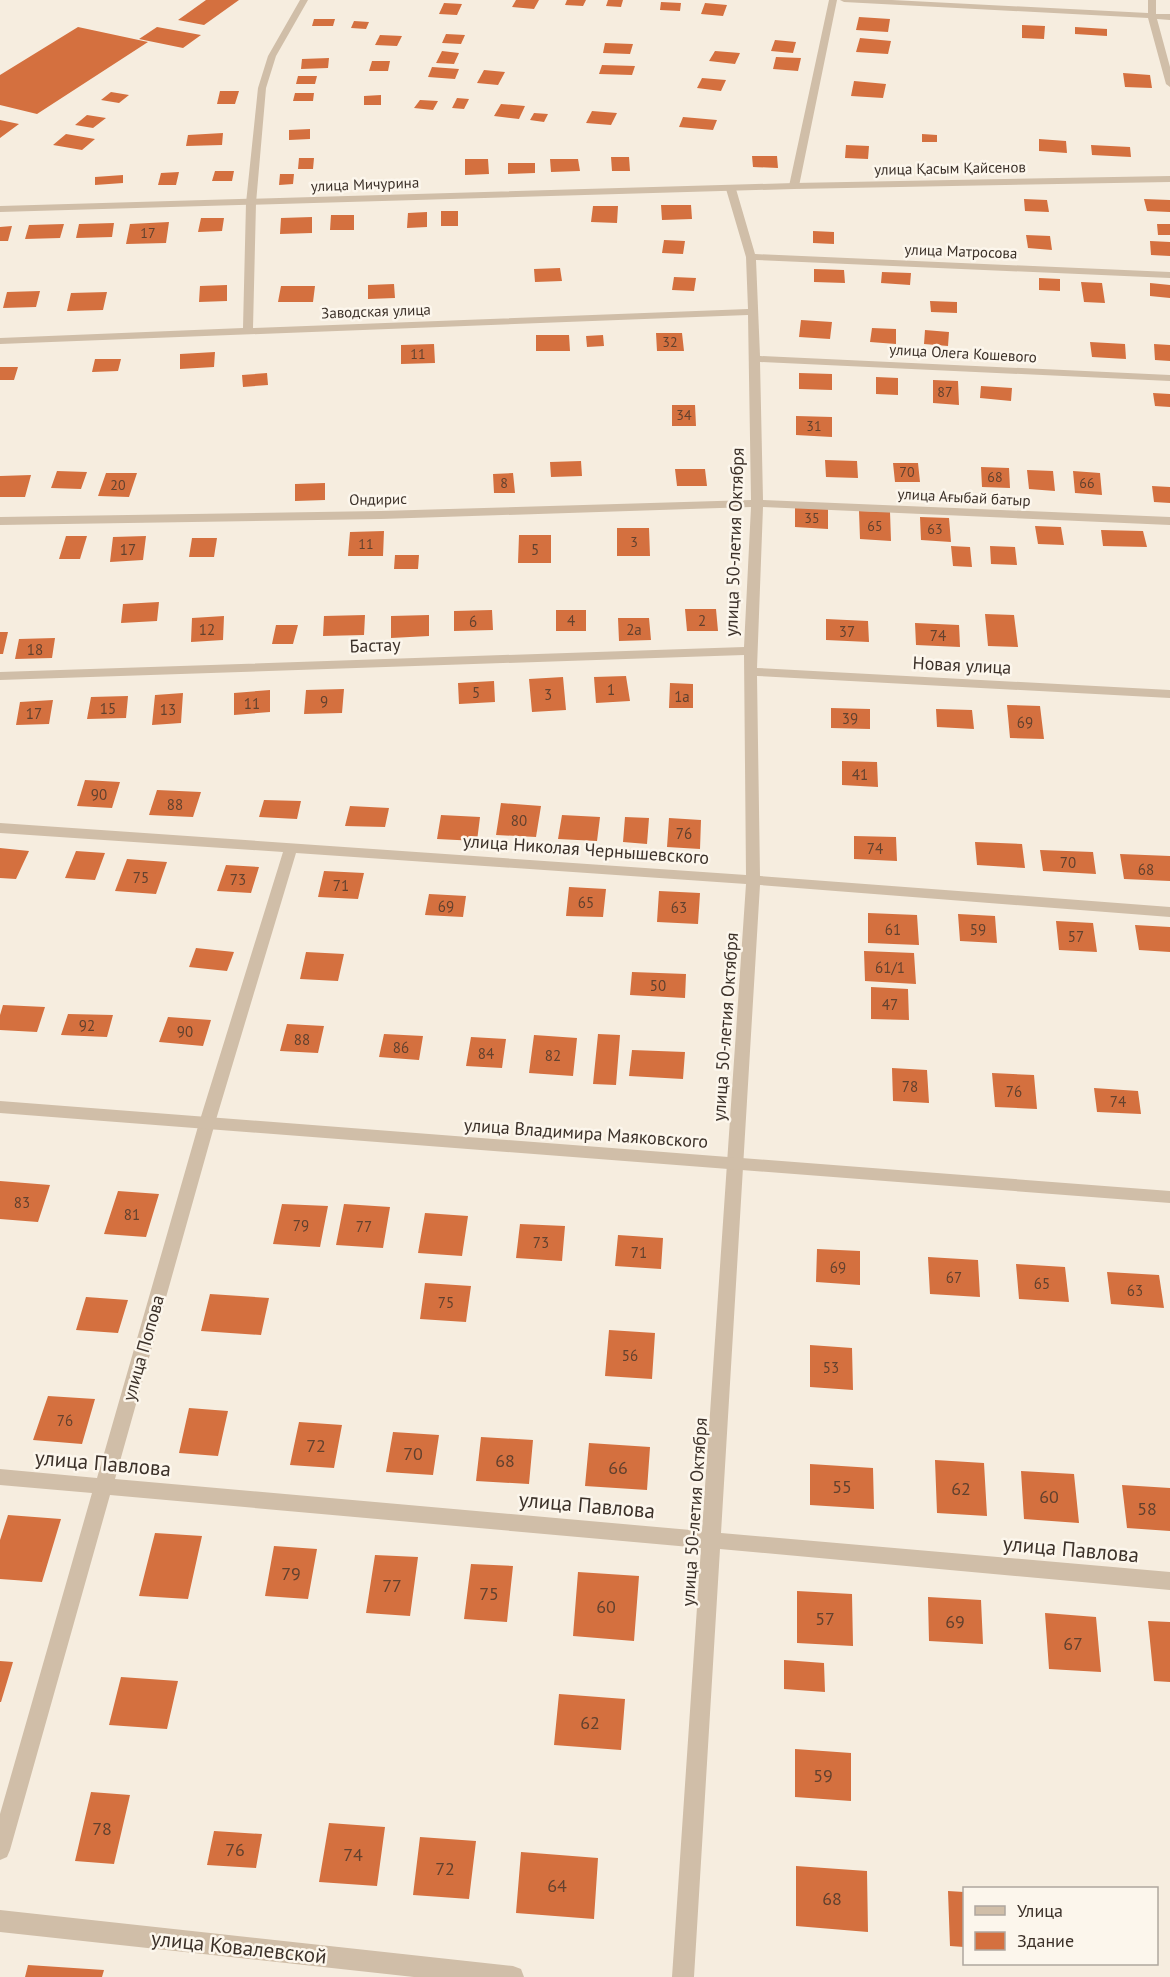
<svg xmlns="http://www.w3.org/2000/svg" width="1170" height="1977" viewBox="0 0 1170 1977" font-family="'PT Sans',sans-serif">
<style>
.building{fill:#d4703f}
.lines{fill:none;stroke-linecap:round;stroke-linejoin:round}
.minor{fill:#d0bea8;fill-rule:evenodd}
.tertiary{fill:#d0bea8;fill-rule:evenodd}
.labels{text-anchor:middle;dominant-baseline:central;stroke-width:5;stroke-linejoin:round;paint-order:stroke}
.far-number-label{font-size:14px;fill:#62412e}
.far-street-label{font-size:15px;fill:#3c3129;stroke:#fcf6ec}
.number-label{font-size:15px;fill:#62412e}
.street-label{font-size:18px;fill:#3c3129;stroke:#fcf6ec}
.near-number-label{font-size:18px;fill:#62412e}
.near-street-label{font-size:21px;fill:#3c3129;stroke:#fcf6ec}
</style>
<rect width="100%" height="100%" fill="#f6eddf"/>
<!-- building -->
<path class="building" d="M206,0H239L204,25L178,20Z
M516,0H539L534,9L512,7Z
M567,0H586L583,6L565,5Z
M608,0H623L621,7L606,6Z
M661,2L681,3L680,11L660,10Z
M444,3L462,4L457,15L439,14Z
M705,3L727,5L723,16L701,14Z
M859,17L890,19L888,32L856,30Z
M314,19H335L333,26H312Z
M354,21L369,22L366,29L351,28Z
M1022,25L1045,26L1044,39L1022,38Z
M78,27L148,42L37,114L0,105V75Z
M157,27L201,35L183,48L139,39Z
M1075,27L1107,29V36L1075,34Z
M446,34L465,35L461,44L442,43Z
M380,35L402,36L397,46L375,45Z
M860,38L891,41L888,54L856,52Z
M775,40L796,42L793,53L771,51Z
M605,43L633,44L630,54L603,53Z
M442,51L459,53L454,64L436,63Z
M715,51L740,53L735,64L709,61Z
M776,57L801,58L798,71L773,69Z
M329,58L328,68L301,69L302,59Z
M372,61H390L388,71H369Z
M602,65L635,66L632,75L599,74Z
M432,67L459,69L455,79L428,77Z
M484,70L505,72L498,85L477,83Z
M1123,73L1150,75L1152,88L1125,87Z
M298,76H317L315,84H296Z
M702,78L726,80L721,91L697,88Z
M854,81L886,84L883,98L851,96Z
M220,91H239L235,104H217Z
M111,92L129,95L119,103L101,100Z
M295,93H314L313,101H293Z
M381,95V105H364V96Z
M457,98L469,99L464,109L452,108Z
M420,100L438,101L433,110L414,108Z
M501,104L525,106L519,119L494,116Z
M592,111L617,113L611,125L586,123Z
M534,113L548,114L544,122L530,120Z
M87,115L106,118L93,128L75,125Z
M683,117L717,120L713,130L679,127Z
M0,120L19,124L0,138Z
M310,129V139L289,140V130Z
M223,133L222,145L186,146L188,135Z
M66,134L95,139L82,150L53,145Z
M922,134L937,135V142H922Z
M1039,139L1066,141L1067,153L1039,151Z
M846,145L869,146L868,159L845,158Z
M1091,145L1130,147L1131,157L1092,155Z
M752,156H777L778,168L753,167Z
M611,157H629L630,171H612Z
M299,158H314L313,169H298Z
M465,159H488L489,174L465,175Z
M550,159H578L580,171L551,172Z
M508,163H535V173L508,174Z
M215,171H234L232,181H212Z
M179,172L176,185H158L161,173Z
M280,174H294L293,184L279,185Z
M123,175V183L95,185V177Z
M1024,199L1047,200L1049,212L1025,211Z
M1144,199L1170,200V212L1147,211Z
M661,205H691L692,219L662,220Z
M593,206H618L617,223L591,222Z
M441,211H458V226H441Z
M427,212V227L407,228L408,213Z
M331,215H354V230H330Z
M312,217V233L280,234L281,218Z
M201,218H224L222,231L198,232Z
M169,222L166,243L126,244L130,224Z
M114,223L112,237L76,238L79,224Z
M64,224L60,238L25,239L29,225Z
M1157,224H1170V235H1158Z
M12,226L8,241H0V227Z
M813,231L834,232V244L813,243Z
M1026,235L1050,236L1052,250L1028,248Z
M664,240L685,241L683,254L662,253Z
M1150,241L1170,242V256L1151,255Z
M560,268L562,281L535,282L534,269Z
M814,269L844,270L845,283L814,282Z
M882,272L911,273L910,285L881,283Z
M674,277L696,278L694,291L672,290Z
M1039,278L1060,279V291L1039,290Z
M1081,282L1102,283L1105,303L1084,302Z
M1150,283L1170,285V298L1150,296Z
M394,284L395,298L368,299V285Z
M227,285V301L199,302L200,286Z
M281,286H315L313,302H278Z
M40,291L36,307L3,308L7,292Z
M107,292L103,310L67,311L71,293Z
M930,301L957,302V313L931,312Z
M801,320L832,322L830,339L799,337Z
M872,328L896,329V344L870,342Z
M925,330L949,332L948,346L924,344Z
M656,333H682L684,351H657Z
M536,335H569L570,351H536Z
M603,335L604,346L587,347L586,336Z
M1090,342L1125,344L1126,359L1092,357Z
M434,344L435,363L401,364V345Z
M1154,344L1170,345V361L1155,360Z
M215,352L214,367L180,369V354Z
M95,359H121L118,371L92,372Z
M0,367H18L14,380H0Z
M267,373L268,385L243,387L242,375Z
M799,373L832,374V390L799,389Z
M876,377L898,378V395L876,394Z
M933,380L958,381L959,405L933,403Z
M981,386L1012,388L1011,401L980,398Z
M1153,393L1170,394V407L1155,406Z
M672,405H695L696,426H672Z
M796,416L832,417V437L796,435Z
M825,460L857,461L858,478L826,477Z
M581,461L582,476L551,477L550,462Z
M893,463H918L920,482H895Z
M981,467L1009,468L1010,488L982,487Z
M675,469H705L707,486H677Z
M1027,470L1053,471L1055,491L1029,489Z
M57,471L87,472L81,489L51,488Z
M1073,471L1100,473L1102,495L1075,493Z
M106,473H137L129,497L98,496Z
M513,473L515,493H494L493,474Z
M31,475L25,497H0V476Z
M325,483V500L295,501V484Z
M1152,486L1170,487V503L1154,502Z
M795,507L828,509V529L795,527Z
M859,511L890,512L891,541L860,539Z
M920,517L949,518L951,542L921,540Z
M1035,526L1061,527L1064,545L1038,544Z
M617,528H649L650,556H617Z
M1101,530L1143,531L1147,547L1103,546Z
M384,531L383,556H348L350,532Z
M519,535H551V563H518Z
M66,536H87L80,559H59Z
M146,536L143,560L110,562L113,537Z
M192,538H217L214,557H189Z
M951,546L970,547L972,567L953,566Z
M990,546L1015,547L1017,565L991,564Z
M395,555H419L418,569H394Z
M159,602L157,621L121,623L123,604Z
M685,609H716L718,631H687Z
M492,610L493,630L454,631V611Z
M556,610H586V631H556Z
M985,614L1014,615L1018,647L988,646Z
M365,615L364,635L323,636L324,616Z
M429,615V636L391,638V616Z
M224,616L223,640L191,642L192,618Z
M618,618H649L651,640L619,641Z
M826,619L868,621L869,642L826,640Z
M915,623L959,625L960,647L916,645Z
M276,625H298L293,644H272Z
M0,632H8L3,654H0Z
M55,638L52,658L15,659L19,639Z
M626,676L630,701L596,703L594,677Z
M563,677L566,710L532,712L529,679Z
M494,681L495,702L459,704L458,683Z
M670,683L693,684V708H669Z
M344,689L342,713L304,714L306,690Z
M270,690V712L234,715V693Z
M183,693L181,723L152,725L155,695Z
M128,696L126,718L87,719L91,697Z
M53,700L49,724L16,725L20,702Z
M1007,705L1040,706L1044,739L1010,738Z
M831,708L870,709V729L831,728Z
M936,709L972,710L974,729L937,727Z
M842,761L877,762L878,787L842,785Z
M85,780L120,782L112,808L77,806Z
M157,790L201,792L193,817L149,815Z
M264,800L301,801L297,819L259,817Z
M501,803L541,806L536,837L496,835Z
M350,806L389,808L385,827L345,826Z
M441,815L480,817L477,841L437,839Z
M562,815L600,817L597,841L558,839Z
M625,817L649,818L647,844L623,842Z
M669,818L701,820L700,849L667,847Z
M854,836L896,837L897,861L854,859Z
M975,842L1022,844L1025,868L977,865Z
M0,848L29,851L16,879L0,878Z
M1040,850L1093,852L1096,874L1043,871Z
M76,851L105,853L95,880L65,878Z
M1120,854L1170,856V881L1124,879Z
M127,859L167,862L156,894L115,891Z
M226,865L259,867L251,893L217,891Z
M324,871L364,873L358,899L318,897Z
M569,887L606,889L603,917L566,916Z
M659,891L700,893L698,924L657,922Z
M429,894L466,896L463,917L425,915Z
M868,913L917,915L919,945L868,943Z
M958,914L995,916L997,943L960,941Z
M1056,921L1093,923L1097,952L1059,950Z
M1135,925L1170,927V952L1139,950Z
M196,948L234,952L227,971L189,967Z
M864,951L914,953L916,984L865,981Z
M306,952L344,954L338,981L300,979Z
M632,972L686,974L685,998L630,995Z
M871,987L908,989L909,1020L871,1019Z
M3,1005L45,1007L37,1032L0,1030V1015Z
M68,1014L113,1015L107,1037L61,1035Z
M168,1017L211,1020L203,1046L159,1042Z
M287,1024L324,1026L318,1053L280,1051Z
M384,1034L423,1036L419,1060L379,1057Z
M598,1034L620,1035L616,1085L593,1084Z
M534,1035L577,1038L573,1076L529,1073Z
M471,1037L506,1039L502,1068L466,1066Z
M632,1050L685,1052L683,1079L629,1076Z
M892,1068L927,1070L929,1103L893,1101Z
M992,1073L1034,1075L1037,1109L995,1107Z
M1094,1088L1138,1091L1141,1114L1097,1112Z
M0,1181L50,1185L38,1222L0,1219Z
M118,1191L159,1194L146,1237L104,1234Z
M282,1204L328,1206L320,1247L273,1244Z
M344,1204L390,1207L383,1248L336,1245Z
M425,1213L468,1216L462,1256L418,1253Z
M520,1224L565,1226L562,1261L516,1258Z
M618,1235L663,1238L661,1269L615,1266Z
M817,1249L860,1251V1285L816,1282Z
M928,1257L978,1260L980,1297L930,1294Z
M1016,1264L1065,1267L1069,1302L1019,1299Z
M1107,1272L1159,1275L1164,1308L1111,1304Z
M425,1283L471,1286L466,1322L420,1319Z
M210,1294L269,1298L261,1335L201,1331Z
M86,1297L128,1300L118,1333L76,1330Z
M609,1330L655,1333L652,1379L605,1376Z
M810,1345L852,1348L853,1390L810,1387Z
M48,1396L95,1399L82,1444L33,1440Z
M189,1408L228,1411L218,1456L179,1453Z
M299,1422L342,1425L334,1468L290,1465Z
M393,1432L439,1435L433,1475L386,1472Z
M481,1437L533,1440L529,1484L476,1481Z
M589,1443L650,1447L647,1490L585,1486Z
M935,1460L984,1463L987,1516L937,1513Z
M810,1464L873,1468L874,1509L810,1505Z
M1021,1471L1074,1474L1079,1523L1024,1519Z
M1122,1485L1170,1488V1531L1127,1528Z
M8,1515L61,1519L42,1582L0,1579V1540Z
M155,1533L202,1536L188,1599L139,1596Z
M274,1546L317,1549L308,1599L265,1596Z
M375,1555L418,1557L410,1616L366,1613Z
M471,1564L513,1566L507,1622L464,1619Z
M578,1572L639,1576L634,1641L573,1636Z
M797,1591L852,1594L853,1646L797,1643Z
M928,1597L981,1600L983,1644L929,1641Z
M1045,1613L1096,1617L1101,1672L1049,1669Z
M1148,1621L1170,1622V1682L1154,1681Z
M784,1660L824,1663L825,1692L784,1689Z
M0,1661L13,1662L1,1702H0Z
M121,1677L178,1681L167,1729L109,1725Z
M559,1694L625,1699L621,1750L554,1745Z
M795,1749L851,1753V1801L795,1797Z
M91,1792L130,1795L114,1864L75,1861Z
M329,1823L385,1827L377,1886L319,1882Z
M214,1831L262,1834L256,1868L207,1865Z
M420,1837L476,1841L469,1899L413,1895Z
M521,1852L598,1858L594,1919L516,1913Z
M796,1866L867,1871L868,1932L796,1926Z
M948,1891L964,1892V1947L950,1946Z
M28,1965L104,1970L102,1977H25Z"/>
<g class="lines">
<!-- minor -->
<path class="minor" d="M300,0H308L276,56L266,88L256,203L253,328L748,309L746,257L726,189L731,186L736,189L755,254L1170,272V278L756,260L760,356L1170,375V381L760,362L763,500L1170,517V525L763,507L757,668L1170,690V698L757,676L760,876L1170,907V917L760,885L721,1533L1170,1572V1590L720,1549L694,1977H672L701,1548L110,1495L10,1850L7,1857L0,1860V1814L92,1493L0,1485V1469L97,1478L199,1123L283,852L0,833V823L746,875L744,655L0,680V672L744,647L751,507L381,519L0,525V517L381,511L751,500L748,315L0,344V338L243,328L246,203L258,88L268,56ZM296,853L746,884L702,1531L115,1479L215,1123Z
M829,0H837L799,186L794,189L789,186Z
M840,0H892L1148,13V0H1156V14H1170V20L1157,19L1170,67V87L1166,84L1148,18L844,2Z
M0,1910L513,1966L521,1969L524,1977H414L0,1932Z"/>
<!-- tertiary -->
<path class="tertiary" d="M1170,176V182L794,189L0,212V206L794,183Z
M0,1101L1170,1191V1203L0,1113Z"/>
</g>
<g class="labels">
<!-- far-number labels -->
<g class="far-number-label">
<text x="148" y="233">17</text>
<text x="670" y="342">32</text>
<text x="418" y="354">11</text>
<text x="945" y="392">87</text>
<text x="684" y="415">34</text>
<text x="814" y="426">31</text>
<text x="907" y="472">70</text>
<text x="995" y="477">68</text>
<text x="504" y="483">8</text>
<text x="1087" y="483">66</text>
<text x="118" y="485">20</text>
<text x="812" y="518">35</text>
<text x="875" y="526">65</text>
<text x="935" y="529">63</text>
<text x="634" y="542">3</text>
<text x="366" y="544">11</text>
</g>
<!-- far-street labels -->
<g class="far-street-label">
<text transform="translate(950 168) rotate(-1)">улица Қасым Қайсенов</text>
<text transform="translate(365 184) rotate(-2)">улица Мичурина</text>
<text transform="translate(961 251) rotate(2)">улица Матросова</text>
<text transform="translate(376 311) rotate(-2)">Заводская улица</text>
<text transform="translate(963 353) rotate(3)">улица Олега Кошевого</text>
<text transform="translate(964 497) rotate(3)">улица Ағыбай батыр</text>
<text transform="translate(378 499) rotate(-1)">Ондирис</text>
</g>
<!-- number labels -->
<g class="number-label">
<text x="128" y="549">17</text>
<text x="535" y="549">5</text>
<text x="571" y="620">4</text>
<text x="702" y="620">2</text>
<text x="473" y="621">6</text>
<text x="207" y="629">12</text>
<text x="634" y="629">2а</text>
<text x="847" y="631">37</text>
<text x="938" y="635">74</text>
<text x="35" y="649">18</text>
<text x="611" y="689">1</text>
<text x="476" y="692">5</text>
<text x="548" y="694">3</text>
<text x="682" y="696">1а</text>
<text x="324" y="701">9</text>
<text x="252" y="703">11</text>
<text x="108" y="708">15</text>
<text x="168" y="709">13</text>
<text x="34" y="713">17</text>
<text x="850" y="718">39</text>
<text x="1025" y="722">69</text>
<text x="860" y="774">41</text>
<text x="99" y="794">90</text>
<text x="175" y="804">88</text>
<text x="519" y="820">80</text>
<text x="684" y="833">76</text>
<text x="875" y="848">74</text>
<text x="1068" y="862">70</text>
<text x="1146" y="869">68</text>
<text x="141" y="877">75</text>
<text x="238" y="879">73</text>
<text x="341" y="885">71</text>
<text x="586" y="902">65</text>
<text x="446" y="906">69</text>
<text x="679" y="907">63</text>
<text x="893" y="929">61</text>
<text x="978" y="929">59</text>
<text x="1076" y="936">57</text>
<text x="890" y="967">61/1</text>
<text x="658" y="985">50</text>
<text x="890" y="1004">47</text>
<text x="87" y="1025">92</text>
<text x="185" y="1031">90</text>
<text x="302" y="1039">88</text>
<text x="401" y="1047">86</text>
<text x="486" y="1053">84</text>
<text x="553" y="1055">82</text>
<text x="910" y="1086">78</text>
<text x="1014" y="1091">76</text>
<text x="1118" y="1101">74</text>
<text x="22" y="1202">83</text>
<text x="132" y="1214">81</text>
<text x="301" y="1225">79</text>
<text x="364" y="1226">77</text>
<text x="541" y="1242">73</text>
<text x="639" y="1252">71</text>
<text x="838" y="1267">69</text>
<text x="954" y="1277">67</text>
<text x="1042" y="1283">65</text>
<text x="1135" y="1290">63</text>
<text x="446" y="1302">75</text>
<text x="630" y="1355">56</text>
<text x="831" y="1367">53</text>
<text x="65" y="1420">76</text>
</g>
<!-- street labels -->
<g class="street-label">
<text transform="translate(734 542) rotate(-88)">улица 50-летия Октября</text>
<text transform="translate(375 645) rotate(-2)">Бастау</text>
<text transform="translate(962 665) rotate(3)">Новая улица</text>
<text transform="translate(586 849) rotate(4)">улица Николая Чернышевского</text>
<text transform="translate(725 1027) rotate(-86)">улица 50-летия Октября</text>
<text transform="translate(586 1133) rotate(4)">улица Владимира Маяковского</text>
<text transform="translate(143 1348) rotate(-74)">улица Попова</text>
<text transform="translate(694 1512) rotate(-86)">улица 50-летия Октября</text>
</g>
<!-- near-number labels -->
<g class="near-number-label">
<text x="316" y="1445">72</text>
<text x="413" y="1453">70</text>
<text x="505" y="1460">68</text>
<text x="618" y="1467">66</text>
<text x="842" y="1486">55</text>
<text x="961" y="1488">62</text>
<text x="1049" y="1496">60</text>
<text x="1147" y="1508">58</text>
<text x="291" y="1573">79</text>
<text x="392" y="1585">77</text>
<text x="489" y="1593">75</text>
<text x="606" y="1606">60</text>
<text x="825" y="1618">57</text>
<text x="955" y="1621">69</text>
<text x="1073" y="1643">67</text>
<text x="590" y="1722">62</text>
<text x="823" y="1775">59</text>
<text x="102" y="1828">78</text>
<text x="235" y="1849">76</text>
<text x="353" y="1854">74</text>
<text x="445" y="1868">72</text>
<text x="557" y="1885">64</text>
<text x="832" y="1898">68</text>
</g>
<!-- near-street labels -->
<g class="near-street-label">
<text transform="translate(103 1463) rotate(5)">улица Павлова</text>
<text transform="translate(587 1505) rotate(5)">улица Павлова</text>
<text transform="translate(1071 1549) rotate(5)">улица Павлова</text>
<text transform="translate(239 1947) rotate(6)">улица Ковалевской</text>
</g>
</g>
<!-- legend -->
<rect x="963" y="1887" width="195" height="78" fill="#fcf6ec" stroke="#afa79e" stroke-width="1.5"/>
<rect x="975" y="1906" width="30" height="9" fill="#d0bea8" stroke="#afa79e" stroke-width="1.5"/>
<text x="1017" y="1917" font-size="18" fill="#3c3129">Улица</text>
<rect x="975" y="1932" width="30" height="18" fill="#d4703f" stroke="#afa79e" stroke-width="1.5"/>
<text x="1017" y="1947" font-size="18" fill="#3c3129">Здание</text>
</svg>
